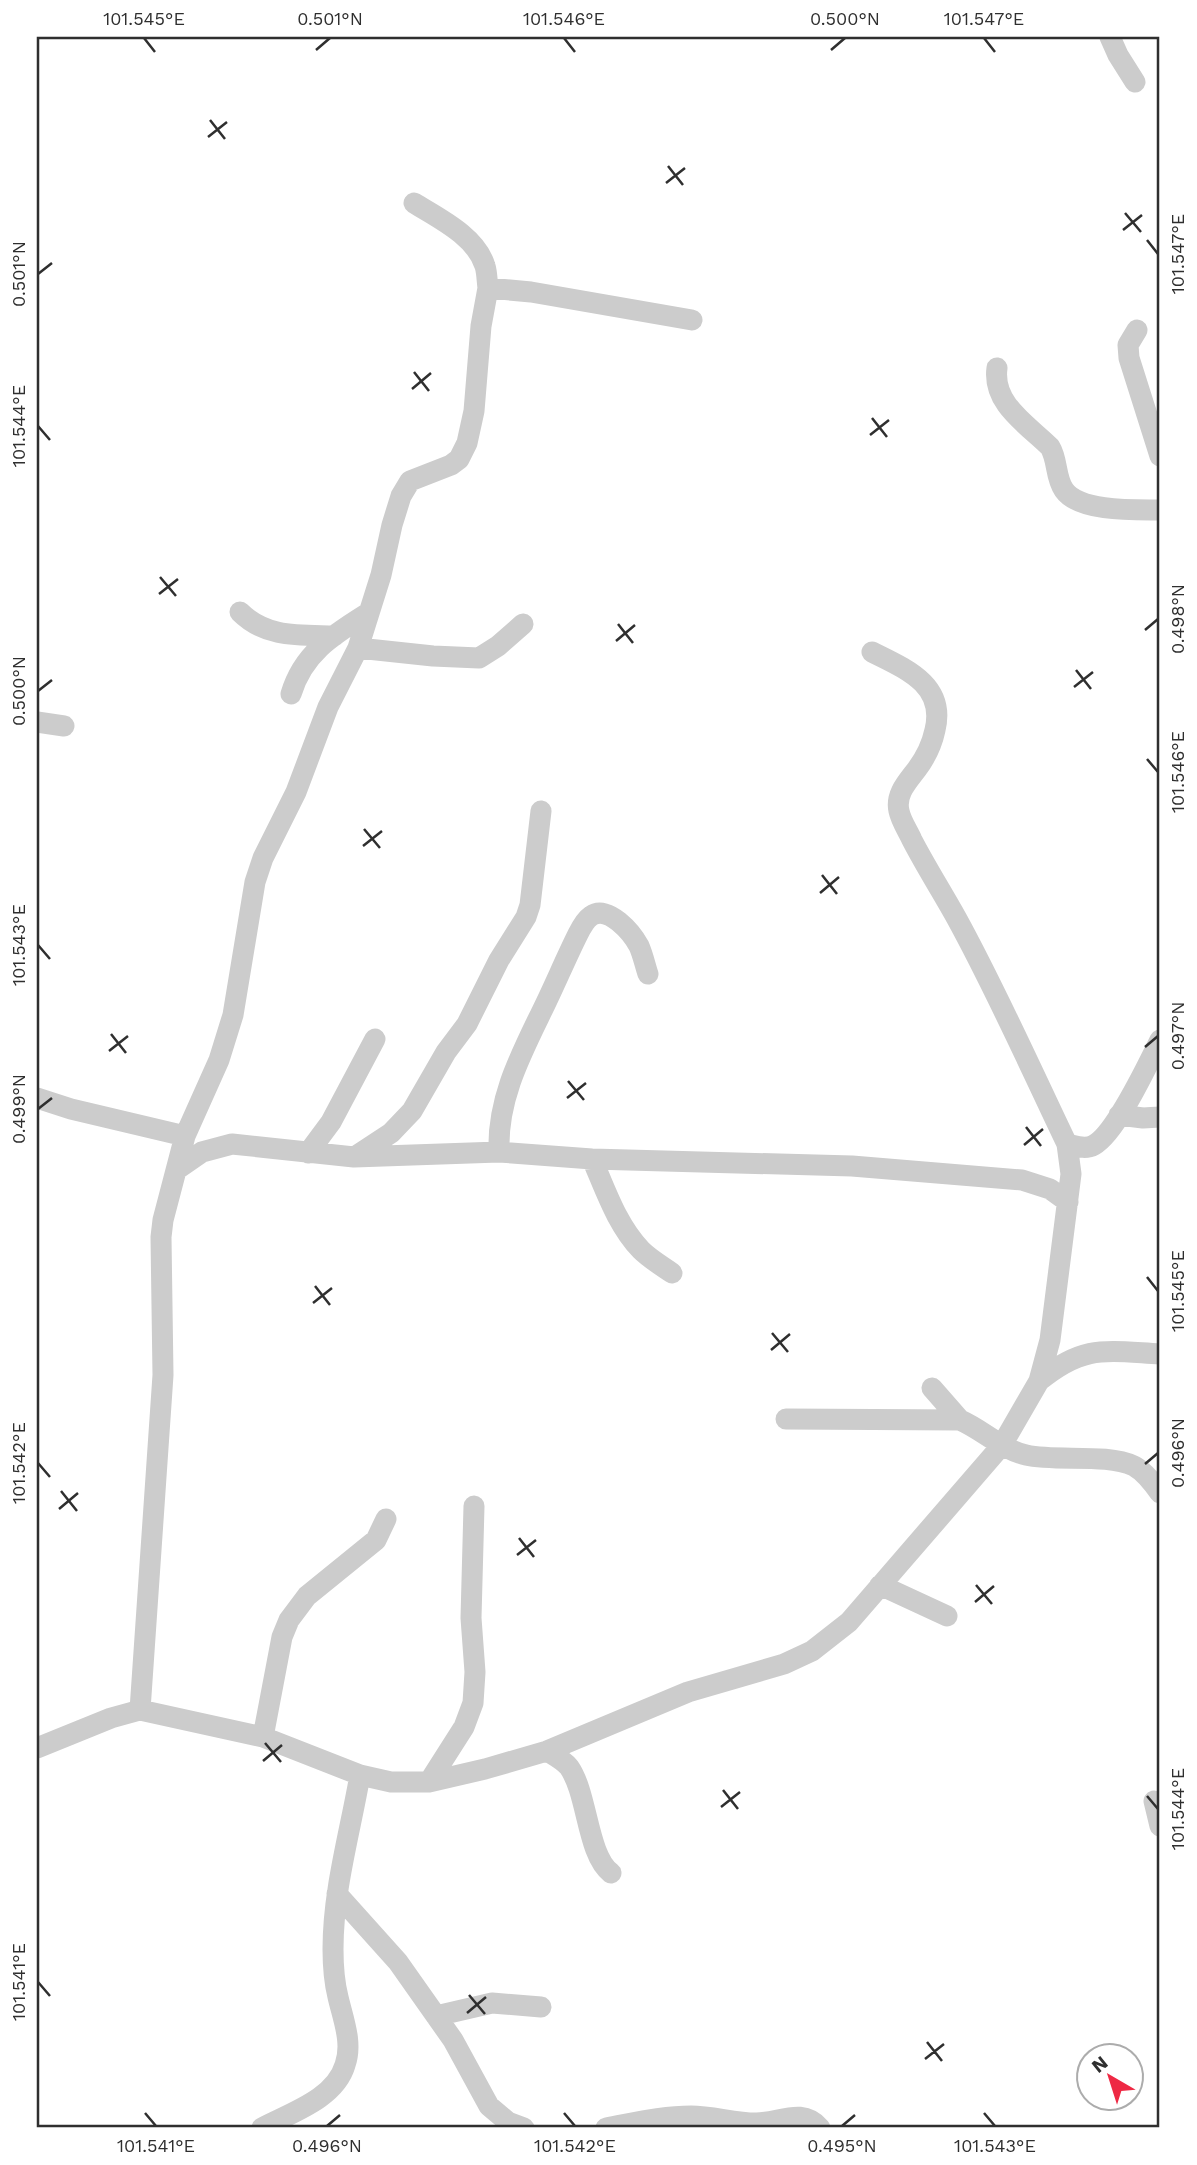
<svg xmlns="http://www.w3.org/2000/svg" width="1197" height="2165" viewBox="0 0 1197 2165" font-family="'Work Sans',sans-serif">
<style>
.lines{fill:none;stroke-linecap:round;stroke-linejoin:round}
.minor{stroke:#ccc;stroke-width:21}
.ticks{fill:none;stroke:#2f2f2f;stroke-width:2.5}
.neatline{fill:none;stroke:#2f2f2f;stroke-width:2.5}
.ticks-label{font-size:18px;text-anchor:middle;fill:#2f2f2f}
</style>
<rect width="100%" height="100%" fill="#fff"/>
<g class="lines">
<!-- minor -->
<path class="minor" d="M1110,37L1118,55L1135,82
M414,203C438,218 476,236 485,266C487,272 487,281 488,288
M1137,330L1128,345L1129,358L1160,456
M997,368C992,404 1028,425 1050,447C1058,460 1055,477 1064,490C1079,512 1135,510 1160,510
M240,612C266,638 299,635 334,636
M358,648L433,656L479,658L498,646L523,624
M291,694C303,653 333,635 368,613
M37,722L64,726
M37,1098L71,1109L185,1136
M1119,1115L1143,1118L1160,1117
M1067,1144C1076,1146 1085,1150 1094,1145C1116,1133 1148,1064 1160,1040
M499,1152C497,1101 519,1058 541,1013C554,987 565,960 578,934C581,928 585,920 591,916C608,904 632,933 639,946C643,955 645,965 648,974
M308,1153L331,1122L375,1039
M356,1156L391,1133L412,1111L446,1052L467,1024L499,960L526,917L530,905L541,811
M592,1159C606,1191 617,1225 641,1250C650,1259 662,1266 672,1273
M176,1170L202,1152L232,1144L354,1157L499,1152L592,1159L852,1166L1022,1180L1050,1189L1068,1202
M1039,1381C1084,1344 1106,1351 1160,1354
M932,1388L960,1420
M786,1419L960,1420C983,1430 1001,1449 1026,1455C1057,1462 1106,1453 1134,1466C1145,1472 1153,1483 1160,1493
M880,1585L947,1616
M140,1710L163,1375L161,1237L163,1220L185,1136L219,1060L233,1015L255,882L263,858L296,792L328,707L358,648L381,575L392,525L401,496L410,481L451,465L459,459L467,443L474,411L481,326L488,288L531,292L692,320
M263,1737L282,1637L289,1620L307,1596L376,1540L386,1519
M37,1748L111,1718L140,1710L263,1737L360,1775C350,1833 333,1890 333,1949C333,1965 334,1981 338,1997C343,2019 353,2043 345,2065C335,2099 290,2113 262,2128
M547,1751C555,1756 563,1760 569,1767C588,1794 587,1855 611,1873
M360,1775L391,1782H429L485,1769L547,1751L688,1692L784,1664L812,1651L849,1622L1002,1445L1039,1381L1050,1340L1071,1174L1067,1144C1031,1069 997,992 957,919C942,892 926,867 912,840C908,831 901,821 899,811C895,794 908,781 917,769C926,757 932,744 935,730C946,685 906,669 872,652
M429,1782L464,1727L473,1703L475,1672L471,1618L474,1506
M1154,1801L1160,1826
M337,1894L398,1962L453,2040L489,2106L508,2122L524,2128
M436,2016L492,2003L541,2007
M606,2128C634,2123 663,2116 691,2116C713,2116 734,2123 756,2123C780,2123 802,2107 820,2128"/>
</g>
<!-- ticks -->
<path class="ticks" d="M144,38L155,52M564,38L575,52M984,38L995,52M316,50L330,38M831,50L845,38M210,120L225,139M208,137L227,122M668,166L683,185M666,183L685,168M1125,213L1141,232M1123,230L1142,215M1147,240L1158,254M38,274L52,263M414,372L429,391M412,389L431,373M872,418L887,437M38,426L50,440M870,435L889,420M160,577L176,596M159,594L178,579M618,624L633,643M1145,630L1158,619M616,641L635,625M1076,670L1091,689M1074,687L1093,672M38,691L52,680M1147,759L1158,772M364,829L380,848M363,846L382,831M822,875L837,894M820,893L839,877M38,945L50,959M111,1034L126,1053M1145,1047L1158,1036M109,1051L128,1036M568,1081L584,1100M567,1098L586,1083M38,1109L52,1098M1026,1127L1041,1146M1024,1145L1043,1129M1147,1277L1158,1291M315,1286L330,1305M313,1303L332,1288M772,1333L788,1352M771,1350L790,1334M38,1463L50,1477M1145,1464L1158,1453M61,1491L77,1511M59,1509L78,1493M519,1538L534,1557M517,1555L536,1540M976,1585L992,1604M975,1602L994,1586M265,1743L281,1762M263,1761L282,1745M723,1790L738,1809M1147,1796L1158,1809M721,1807L740,1792M38,1982L50,1996M469,1995L485,2014M467,2013L486,1997M927,2042L942,2061M925,2059L944,2044M145,2113L156,2126M564,2113L575,2126M984,2113L995,2126M327,2126L340,2115M842,2126L855,2115"/>
<!-- border -->
<rect width="1197" height="2165" fill="none" stroke="#ffffff" stroke-width="77"/>
<!-- north arrow -->
<g transform="translate(1110 2077) rotate(321)"><circle r="33" fill="#ffffff" stroke="#acacac" stroke-width="2"/>
<path d="M0-5L12 26L0 18L-12 26Z" fill="#ee2944"/>
<text y="-10" font-size="19" font-weight="bold" text-anchor="middle" fill="#2f2f2f">N</text>
</g>
<rect x="38" y="38" width="1120" height="2088" class="neatline"/>
<g class="ticks-label">
<text x="144" y="25">101.545°E</text>
<text x="330" y="25">0.501°N</text>
<text x="564" y="25">101.546°E</text>
<text x="845" y="25">0.500°N</text>
<text x="984" y="25">101.547°E</text>
<text transform="translate(1178 254) rotate(-90)" y="6">101.547°E</text>
<text transform="translate(19 274) rotate(-90)" y="6">0.501°N</text>
<text transform="translate(19 426) rotate(-90)" y="6">101.544°E</text>
<text transform="translate(1178 619) rotate(-90)" y="6">0.498°N</text>
<text transform="translate(19 691) rotate(-90)" y="6">0.500°N</text>
<text transform="translate(1178 772) rotate(-90)" y="6">101.546°E</text>
<text transform="translate(19 945) rotate(-90)" y="6">101.543°E</text>
<text transform="translate(1178 1036) rotate(-90)" y="6">0.497°N</text>
<text transform="translate(19 1109) rotate(-90)" y="6">0.499°N</text>
<text transform="translate(1178 1291) rotate(-90)" y="6">101.545°E</text>
<text transform="translate(1178 1453) rotate(-90)" y="6">0.496°N</text>
<text transform="translate(19 1463) rotate(-90)" y="6">101.542°E</text>
<text transform="translate(1178 1809) rotate(-90)" y="6">101.544°E</text>
<text transform="translate(19 1982) rotate(-90)" y="6">101.541°E</text>
<text x="156" y="2152">101.541°E</text>
<text x="327" y="2152">0.496°N</text>
<text x="575" y="2152">101.542°E</text>
<text x="842" y="2152">0.495°N</text>
<text x="995" y="2152">101.543°E</text>
</g>
</svg>
